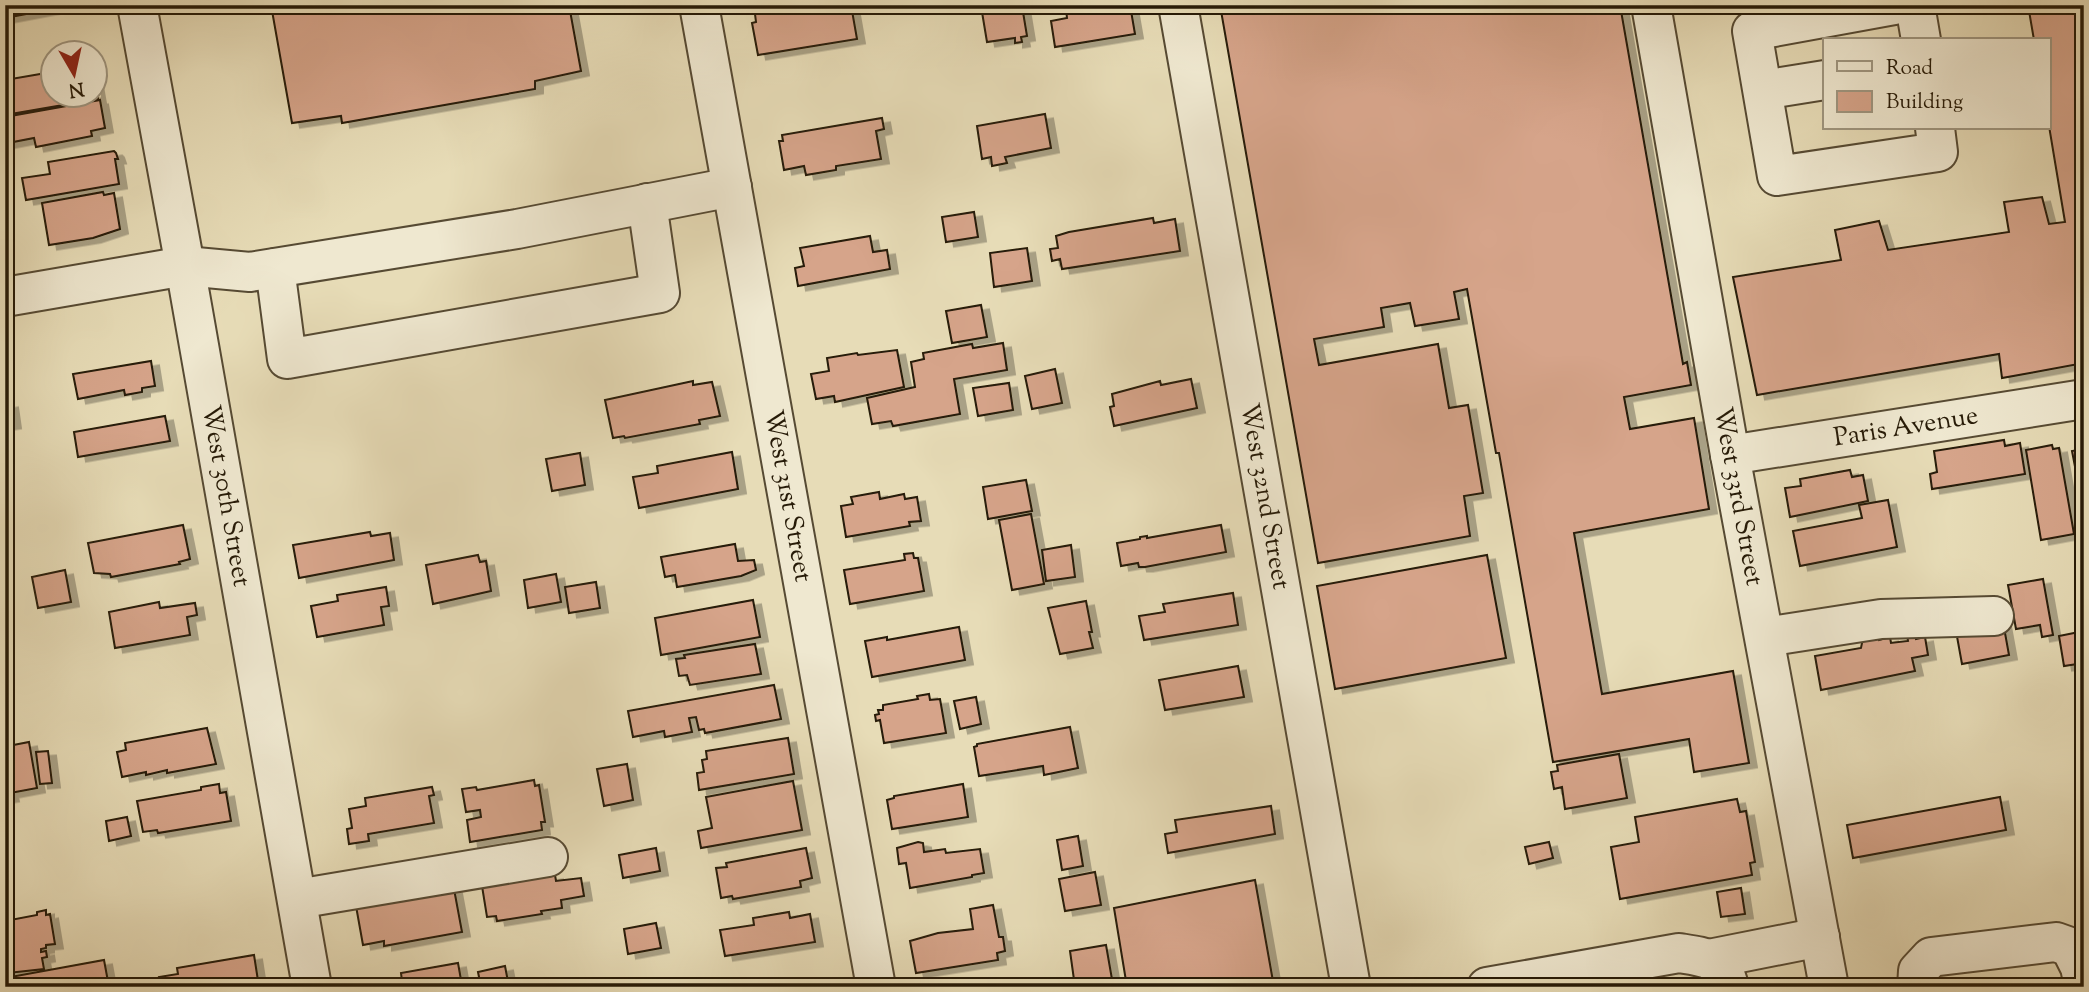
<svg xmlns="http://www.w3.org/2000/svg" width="2089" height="992" viewBox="0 0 2089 992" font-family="'Sorts Mill Goudy',serif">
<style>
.building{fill:#d6a48a;stroke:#261a07;stroke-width:2;filter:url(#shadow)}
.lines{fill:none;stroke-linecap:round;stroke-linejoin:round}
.minor-casing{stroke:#564a33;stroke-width:42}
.minor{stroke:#efe8d0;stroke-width:38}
.labels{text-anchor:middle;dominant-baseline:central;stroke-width:5;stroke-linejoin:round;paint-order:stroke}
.street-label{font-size:26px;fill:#261a07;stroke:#efe8d0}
</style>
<defs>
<filter id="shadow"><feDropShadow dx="8" dy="4.5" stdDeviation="0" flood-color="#0004"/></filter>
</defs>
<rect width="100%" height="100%" fill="#e7dcb7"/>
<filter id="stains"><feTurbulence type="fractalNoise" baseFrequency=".00286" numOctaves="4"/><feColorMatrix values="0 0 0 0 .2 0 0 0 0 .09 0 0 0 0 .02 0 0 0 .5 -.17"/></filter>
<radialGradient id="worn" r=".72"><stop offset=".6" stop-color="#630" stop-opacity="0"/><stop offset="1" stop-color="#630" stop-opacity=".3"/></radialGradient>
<!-- building -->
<path class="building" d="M5,5H69V6L5,18Z
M271,5H569L581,71L535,81V89L342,123L341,116L292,123Z
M788,5H851L857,39L758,55L752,23L756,22L755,14Z
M1092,5H1130L1135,34L1055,47L1051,21L1067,18L1066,9Z
M1220,5H1620L1683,364L1687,362L1691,385L1624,397L1630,429L1694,418L1709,509L1574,533L1602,694L1733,671L1749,763L1694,772L1689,739L1553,762L1499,453H1496L1467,289L1454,292L1459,319L1415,326L1410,303L1381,308L1384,327L1314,339L1319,365L1438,344L1449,408L1468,405L1483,493L1464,496L1470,536L1318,563Z
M2028,5H2084V363L2002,378L1999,354L1757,395L1733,277L1841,260L1835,230L1879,221L1888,250L2009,232L2004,202L2042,197L2049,224L2065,222L2049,126V40H2034Z
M1022,6L1027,36L1021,37L1022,42L1015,43V38L987,42L982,12Z
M52,72V94H94V76L98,99L5,115V80Z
M100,100L105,128L91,131L92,136L36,147L34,138L8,143V140H5V117Z
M1045,114L1051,148L1005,157L1007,163L992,166L991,157L982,159L977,126Z
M882,118L884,129L876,131L881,159L836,166V170L806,175L804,166L784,170L779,141H783L782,135Z
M114,151L116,153L118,159H115L119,184L26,200L22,178L50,174L48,162Z
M103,192L104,195L114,193L120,229L93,238L49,245L42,203Z
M974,212L978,237L946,242L942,217Z
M1153,218L1154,223L1175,219L1180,251L1062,269L1060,259L1052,261L1050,249L1058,248L1056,236L1069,232Z
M870,236L873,252L887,250L890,269L798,286L795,268L804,266L800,248Z
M1027,248L1032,281L994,287L990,253Z
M981,305L987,337L952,343L946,311Z
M1003,343L1007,370L954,379L960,414L893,426L891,421L872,424L867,398L915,387L911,362L924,359L923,353L972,344L973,348Z
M897,350L904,387L835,402L834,396L816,399L811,374L829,371L827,358L857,353L858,355Z
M151,361L155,386L142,388V392L125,395L124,390L78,399L73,374Z
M1055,369L1062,403L1032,409L1025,376Z
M1191,379L1197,408L1114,426L1110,407L1114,406L1112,394L1160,381L1161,385Z
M693,381V385L712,382L720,416L699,420L700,424L625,438L624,436L613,438L605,400Z
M1009,383L1013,410L978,416L973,388Z
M10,403L13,424L5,425V404Z
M165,416L170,441L78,457L74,432Z
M2004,440L2005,446L2020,443L2025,474L1932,489L1930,474L1937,472L1934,451Z
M2052,445L2053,449L2059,448L2074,534L2041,540L2026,450Z
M2084,449V513L2072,451Z
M732,452L738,489L639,508L633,477L658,473L657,466Z
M580,453L585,485L552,491L546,459Z
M1850,470L1852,477L1863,475L1868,501L1790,517L1785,488L1801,486L1800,479Z
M1026,480L1032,511L988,519L983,487Z
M879,492L880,499L904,494L905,499L917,497L921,521L909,522L910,526L846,537L841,506L853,504L851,497Z
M1888,500L1897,547L1800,566L1793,531L1862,518L1859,505Z
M1031,514L1044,584L1012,590L999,520Z
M183,525L190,559L179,562L180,564L111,577L110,574L94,573L88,543Z
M1221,525L1226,552L1145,567H1139L1138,563L1121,566L1117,543L1140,539V537L1147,536V538Z
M370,532L371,536L390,533L394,560L299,578L293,545Z
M735,544L738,561L754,560L756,570L741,576L677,587L675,575L665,577L661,557Z
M1071,545L1075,577L1046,581L1042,550Z
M913,553L914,558H918L924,591L850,604L844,570L905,560L904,554Z
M478,555L480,562L486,561L491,591L433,604L426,565Z
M1487,555L1506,658L1335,689L1317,586Z
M65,570L71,602L38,608L32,577Z
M556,574L561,602L528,608L524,580Z
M2043,579L2053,635L2042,637L2040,625L2016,629L2008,585Z
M596,582L600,608L569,613L565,587Z
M386,587L389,606L381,607L384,625L317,637L311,606L338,601L337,595Z
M1233,593L1238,625L1144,640L1139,616L1165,612L1163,604Z
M753,600L760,637L661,655L655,618Z
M1086,601L1092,632H1089L1093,648L1060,654L1048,608Z
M159,602L160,608L195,603L197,615L187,617L190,635L115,648L109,612Z
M2003,622L2009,655L1962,664L1956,631Z
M959,627L965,660L872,677L865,641L887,637V640Z
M2084,631V663L2064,666L2059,636Z
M1915,634L1916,639L1925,637L1928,655L1912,658L1915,671L1821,690L1815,656L1861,648L1863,638L1878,636L1879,640L1890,637L1891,643L1908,641L1907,635Z
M755,644L761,674L690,685L687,675L679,676L676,659L685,658L684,655Z
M1238,666L1244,697L1165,710L1159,680Z
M774,685L781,719L705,733L704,729L699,730L696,717L689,718L692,732L665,737L664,731L633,737L628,711Z
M929,694L930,700L940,699L946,733L884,743L880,720L876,721L875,715L879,714L878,710H883V705L918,699L917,696Z
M976,697L981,724L960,729L954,701Z
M1070,727L1078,768L1044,775L1043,766L979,776L974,747L977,746V744Z
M207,728L216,764L167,773V770L146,775V772L122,777L117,752L126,750L125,743Z
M788,738L794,774L699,790L697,773L704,772L702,760L707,759L706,751Z
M29,742L37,788L10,793L11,797L5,798V755L9,754L8,746Z
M48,751L52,783L40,784L36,752Z
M1619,754L1627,798L1565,809L1562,787L1554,789L1551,772L1558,771L1557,765Z
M627,764L633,800L604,806L597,769Z
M534,780L535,786L539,785L545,822H541L542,830L470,842L467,820L481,817L480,810L466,812L462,789L476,787L477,790Z
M793,781L802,830L701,848L698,831L712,828L706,797Z
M219,784L220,793L226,792L231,821L158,833L157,830L143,832L137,801L201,790V787Z
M963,784L968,817L892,829L887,800L894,798V796Z
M432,787L434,795L429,796L434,823L368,834L369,841L349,844L347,829L352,828L349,809L366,806L365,798Z
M2000,797L2006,830L1853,858L1847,825Z
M1737,799L1740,812L1746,811L1755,862L1750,863L1752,875L1620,899L1611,847L1639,842L1635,817Z
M1271,806L1275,834L1168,853L1165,834L1177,832L1175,820Z
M127,817L131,836L109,841L106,821Z
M1078,836L1083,866L1062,870L1057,840Z
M918,842L923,843L924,852L945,849L946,853L980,849L984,873L972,875V877L910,888L906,863L899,864L897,848Z
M1549,842L1553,858L1529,864L1525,847Z
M656,848L660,871L623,878L619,855Z
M806,848L812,878L800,881L801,887L733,899L732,896L721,898L716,868L727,867L726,863Z
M1095,872L1101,905L1065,911L1059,879Z
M555,875L556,881L581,878L584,896L561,900L562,908L541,911L542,914L497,921L496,916L487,917L482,886Z
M1255,880L1274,987H1127L1114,908Z
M1741,888L1745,914L1721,917L1717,892Z
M454,889L462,932L384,946V941L363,945L356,906Z
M993,905L999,937H1003L1005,951L997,953L998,960L916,973L910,941L938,933L973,929L970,909Z
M46,910V915L50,914L55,944L46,945V948L41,949V952L46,951L47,957L42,958L44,969L8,973L5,956V921L37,915V912Z
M789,912L790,918L810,914L815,942L725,956L720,930L754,925L753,918Z
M656,923L661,948L628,954L624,929Z
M1106,945L1113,985L1075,987L1070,951Z
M254,955L259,987H161L159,977L178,974L177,968Z
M104,960L109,987H5V978Z
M458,963L461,980L472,979L473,987H375L402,981L401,973Z
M505,966L509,987H481L478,972Z"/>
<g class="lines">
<defs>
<g id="minor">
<path id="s1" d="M137,5L185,266L312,987"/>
<path id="s2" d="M699,5L876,987"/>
<path id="s3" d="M1178,5L1351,987"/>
<path id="s4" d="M1651,5L1730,455L1829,987"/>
<path d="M1894,5L1752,31L1777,176L1938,152L1935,128"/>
<path d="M1915,5L1921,40"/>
<path d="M1763,90L1825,80"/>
<path d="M275,268L287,359L660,293L647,203"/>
<path d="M5,297L185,266L250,272L517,229L732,187"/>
<path id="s5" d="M1730,455L2084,399"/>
<path d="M1765,637L1881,619L1994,616"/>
<path d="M297,899L548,857"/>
<path d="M1709,959L1820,937"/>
<path d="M1487,987L1679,953C1705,957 1723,958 1729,987"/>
<path d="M1917,987L1918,971L1931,957L2056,942L2070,947L2080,967L2084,986"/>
</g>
</defs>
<!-- minor casing -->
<use href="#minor" class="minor-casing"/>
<!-- minor -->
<use href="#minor" class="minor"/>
</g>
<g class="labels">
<!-- street labels -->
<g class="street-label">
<text stroke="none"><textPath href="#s5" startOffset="178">Paris Avenue</textPath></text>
<text stroke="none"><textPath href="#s1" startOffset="499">West 30th Street</textPath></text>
<text stroke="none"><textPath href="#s2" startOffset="499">West 31st Street</textPath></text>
<text stroke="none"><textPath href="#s3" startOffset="499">West 32nd Street</textPath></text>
<text stroke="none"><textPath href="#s4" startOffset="499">West 33rd Street</textPath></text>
</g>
</g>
<!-- margin -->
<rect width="2089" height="992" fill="none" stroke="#e7dcb7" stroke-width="28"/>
<rect x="7" y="7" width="2075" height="978" fill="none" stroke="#261a07" stroke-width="3.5"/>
<rect x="14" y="14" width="2061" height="964" fill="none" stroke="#261a07" stroke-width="2"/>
<!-- legend -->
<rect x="1823" y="38" width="228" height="91" fill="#efe8d0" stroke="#9f9680" stroke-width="2"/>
<rect x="1837" y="61" width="35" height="10" fill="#efe8d0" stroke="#9f9680" stroke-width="2"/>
<text x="1886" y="74" font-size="21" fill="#261a07">Road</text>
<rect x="1837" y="91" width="35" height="21" fill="#d6a48a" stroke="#9f9680" stroke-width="2"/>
<text x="1886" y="108" font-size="21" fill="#261a07">Building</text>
<!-- north arrow -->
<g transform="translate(74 74) rotate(171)"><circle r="33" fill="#efe8d0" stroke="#9f9680" stroke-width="2"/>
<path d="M0-5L12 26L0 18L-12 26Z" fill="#8f2418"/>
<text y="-10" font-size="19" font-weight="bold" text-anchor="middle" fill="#261a07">N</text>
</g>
<rect width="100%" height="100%" filter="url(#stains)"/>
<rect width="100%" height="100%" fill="url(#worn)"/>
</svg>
